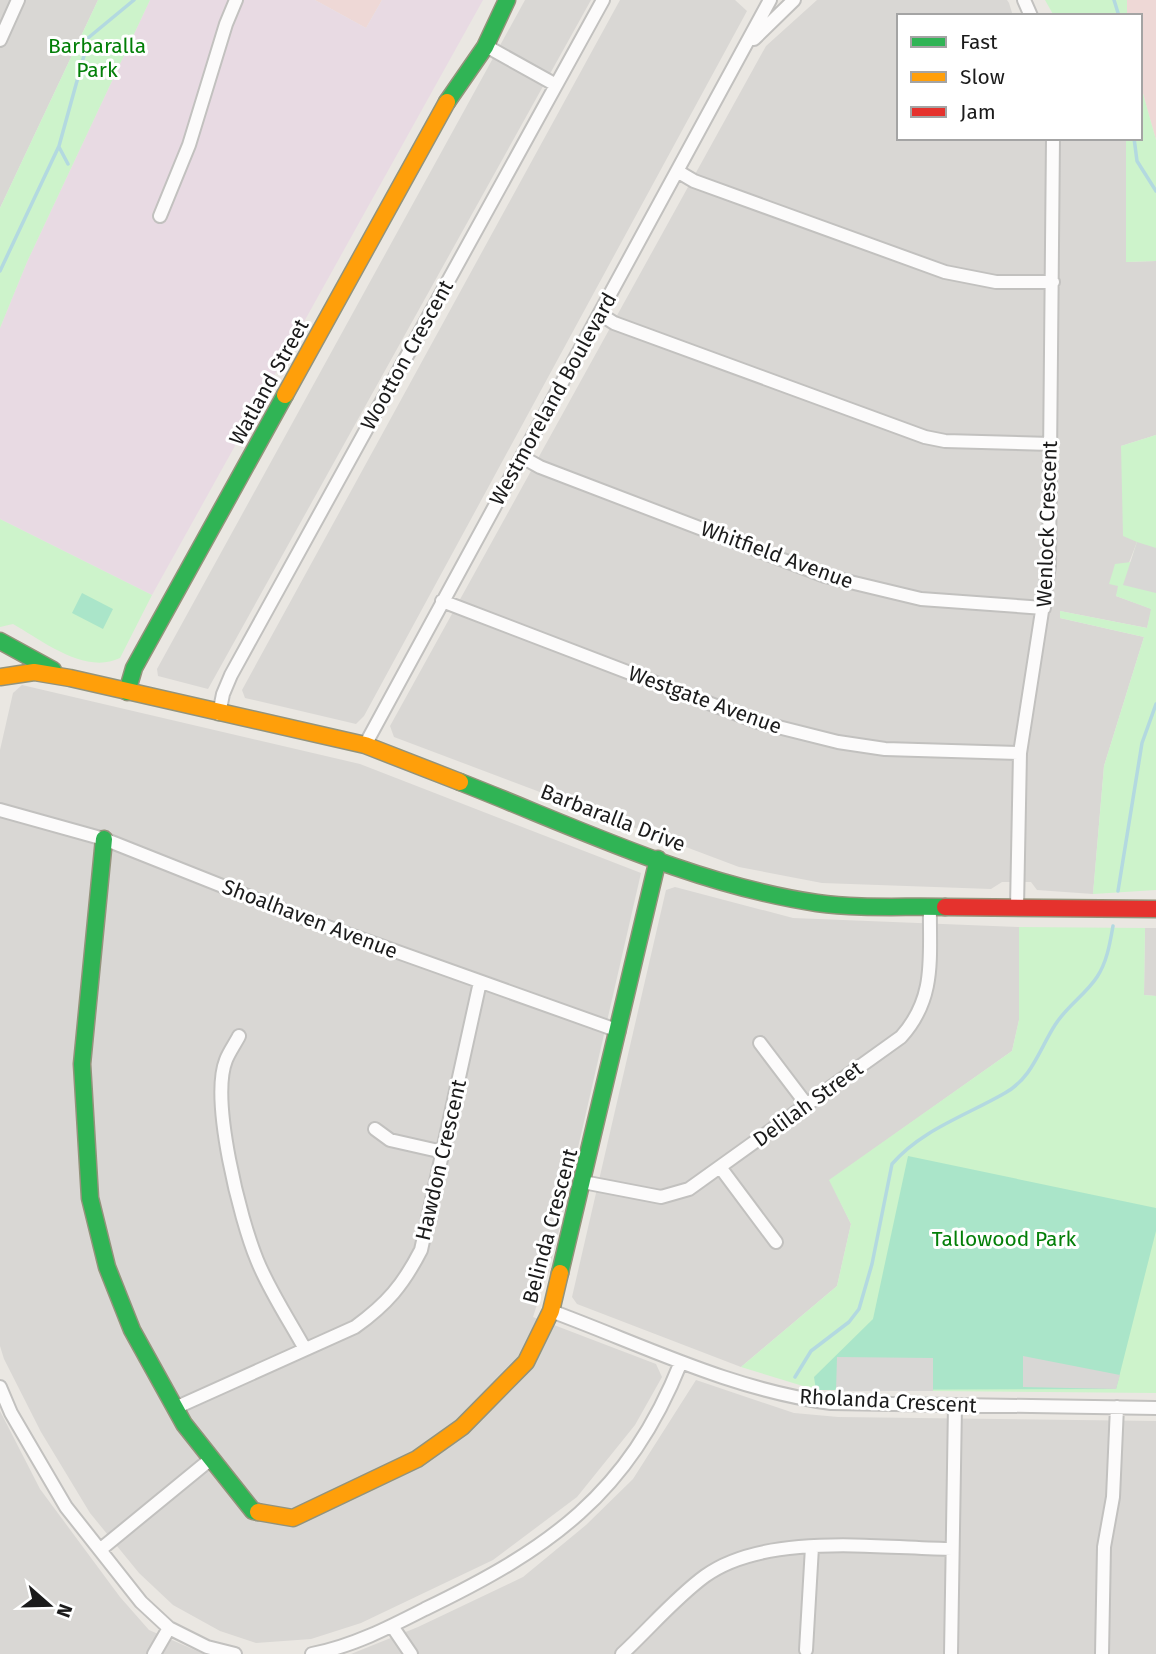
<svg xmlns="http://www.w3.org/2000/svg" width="1156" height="1654" viewBox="0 0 1156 1654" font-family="'Fira Sans',sans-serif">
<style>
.residential{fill:#d9d7d4}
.commercial{fill:#eed8d6}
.industrial{fill:#e8dae3}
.park{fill:#cdf3cb}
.pitch{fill:#aae5c9}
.parking{fill:#d8d7d5}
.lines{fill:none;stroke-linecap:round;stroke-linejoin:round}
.stream{stroke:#b3d9e0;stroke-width:3.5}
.street-casing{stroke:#c2c1bf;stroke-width:16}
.fast-casing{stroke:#93937b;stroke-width:19}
.slow-casing{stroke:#93937b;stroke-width:19}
.jam-casing{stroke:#93937b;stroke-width:19}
.street{stroke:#fcfbfb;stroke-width:12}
.fast{stroke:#30b455;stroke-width:16}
.slow{stroke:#ff9f0a;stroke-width:16}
.jam{stroke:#e5322d;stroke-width:16}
.labels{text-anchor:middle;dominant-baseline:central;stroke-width:6;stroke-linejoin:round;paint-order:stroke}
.park-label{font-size:21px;fill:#037f08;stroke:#fff}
.street-label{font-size:21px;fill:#1b1b1b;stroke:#fff}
</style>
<rect width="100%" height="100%" fill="#eae7e2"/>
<!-- residential -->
<path class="residential" d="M0,0H98L0,208Z
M525,0H591L208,689L158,676L157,669Z
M620,0H735L747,11L364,716L356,724L245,698L242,690Z
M817,0H1007L1009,3L1013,16H899V138H1126V262L1156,261V435L1121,446L1137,542L1116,596L1152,609L1147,628L1060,611V618L1144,637L1104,766L1093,894L1037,890L1031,882H1002L991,889L822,883L739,867L394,737L390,726L766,46Z
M22,685L360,764L641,873L555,1248L533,1317L656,1364L662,1377L635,1425L577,1497L493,1560L361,1623L311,1639L256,1643L220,1631L173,1605L139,1573L90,1513L41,1432L4,1359L0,1346V750L13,693Z
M675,887L793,918L1019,927V1020L1012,1051L830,1180L851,1224L837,1286L741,1367L577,1304L572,1297L666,890Z
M1145,928H1156V996L1144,995Z
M696,1380L794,1413L838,1417L1156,1421V1654H351L418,1627L523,1577L586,1525L633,1479Z
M0,1411L40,1489L120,1597L149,1630L204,1654H0Z"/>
<!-- commercial -->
<path class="commercial" d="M315,0H382L366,28Z
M1127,0H1156V140L1140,83V16H1127Z"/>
<!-- industrial -->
<path class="industrial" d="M150,0H315L366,28L382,0H483L152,595L0,519V328L27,262Z"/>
<!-- park -->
<path class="park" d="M98,0H150L27,262L0,328V208Z
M1045,0H1127V16H1054Z
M1140,83L1156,140V261L1126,262V138H1140Z
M1156,435V890L1093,894L1104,766L1144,637L1060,618V611L1147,628L1151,609L1116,596L1118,586L1109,584L1115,564L1131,562L1137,542L1123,536L1121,446Z
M0,519L152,595L120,658C85,675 43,641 13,624L0,627Z
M1019,927L1145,928L1144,995L1156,996V1393L816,1390L741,1367L837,1286L851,1224L829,1180L1012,1051L1019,1020Z"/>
<!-- pitch -->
<path class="pitch" d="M82,593L113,609L103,629L72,613Z
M908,1156L1156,1208V1231L1116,1389L816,1390L814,1377L873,1319Z"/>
<!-- parking -->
<path class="parking" d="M1137,542L1156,548V593L1123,585Z
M1023,1356L1120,1375L1116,1389L1023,1387Z
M837,1357L933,1358V1391H836Z"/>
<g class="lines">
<!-- stream -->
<path class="stream" d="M1114,0L1119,16
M82,43L134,0
M1134,138L1137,161L1156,191
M59,147L68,164
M0,271L59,146L85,52L84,46L78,41
M1118,891L1142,743L1156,704
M795,1377L811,1351L849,1322L859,1309L872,1264L892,1164C921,1130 967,1115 1005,1093C1032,1078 1039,1050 1055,1025C1066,1007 1086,994 1097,977C1107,962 1110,943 1113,926"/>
<defs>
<path id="street" d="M1024,0L1031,16
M754,39L794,0
M0,40L18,0
M486,46L556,85
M677,171L694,181L945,272L996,282H1053
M160,216L189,145L226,24L236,0
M600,314L614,323L925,437L945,441L1051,444
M522,457L540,467L825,576L921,599L1044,608
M442,601L758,722L838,742L885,749L1020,753
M219,714L223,694L231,675L603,0
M365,745L770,0
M0,810L104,839L308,920L619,1031
M1017,907L1020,753L1049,566L1053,138
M239,1036C235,1044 229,1052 226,1060C210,1100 240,1219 257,1260C269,1290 289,1320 305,1349
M760,1043L807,1105
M375,1129L390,1140L443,1152
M720,1167L776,1242
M583,1182L661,1197L689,1189L901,1037C937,997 929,956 930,906
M551,1311C643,1345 732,1390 831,1403L1156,1408
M0,1387L11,1413L66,1507L141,1602L169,1628L207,1647L235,1654
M175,1408L355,1327C387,1304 403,1285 421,1250L480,982
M101,1549L212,1458
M392,1626L411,1654
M806,1650L812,1547
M154,1654L169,1628
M312,1654C351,1647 390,1627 425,1609C549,1549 628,1495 681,1362
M622,1654C649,1629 675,1598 705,1576C766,1532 879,1548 952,1549
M951,1654L955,1405
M1102,1654L1104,1547L1113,1497L1117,1407"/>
<path id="fast" d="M447,102L485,47L507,0
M0,641L53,670
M127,692L134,668L285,395
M460,782C575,827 694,885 817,903C859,909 903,906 945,907
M104,839L82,1064L90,1198L107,1267L132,1330L184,1424L253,1511L258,1512
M560,1273L658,859"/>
<path id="slow" d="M285,395L447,102
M0,677L34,672L70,678L365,745L460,782
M258,1512L293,1518L417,1459L462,1427L526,1362L551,1311L560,1273"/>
<path id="jam" d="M945,907L1156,909"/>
</defs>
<!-- street casing -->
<use href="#street" class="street-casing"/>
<!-- fast casing -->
<use href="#fast" class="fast-casing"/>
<!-- slow casing -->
<use href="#slow" class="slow-casing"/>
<!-- jam casing -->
<use href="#jam" class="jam-casing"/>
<!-- street -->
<use href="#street" class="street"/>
<!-- fast -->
<use href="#fast" class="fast"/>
<!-- slow -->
<use href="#slow" class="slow"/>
<!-- jam -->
<use href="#jam" class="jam"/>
</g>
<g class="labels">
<!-- park labels -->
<g class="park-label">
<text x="97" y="46">Barbaralla<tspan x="97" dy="24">Park</tspan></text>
<text x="1004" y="1239">Tallowood Park</text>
</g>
<!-- street labels -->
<g class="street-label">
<text transform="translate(407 355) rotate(-61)">Wootton Crescent</text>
<text transform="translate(269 382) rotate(-61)">Watland Street</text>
<text transform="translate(553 399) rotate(-61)">Westmoreland Boulevard</text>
<text transform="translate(1047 524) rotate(-88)">Wenlock Crescent</text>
<text transform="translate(777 555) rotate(20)">Whitfield Avenue</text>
<text transform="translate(705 700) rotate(20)">Westgate Avenue</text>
<text transform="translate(613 818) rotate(21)">Barbaralla Drive</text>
<text transform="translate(310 919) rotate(21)">Shoalhaven Avenue</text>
<text transform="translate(808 1104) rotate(-36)">Delilah Street</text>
<text transform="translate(441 1160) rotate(-77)">Hawdon Crescent</text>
<text transform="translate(550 1226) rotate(-75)">Belinda Crescent</text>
<text transform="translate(888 1401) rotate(3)">Rholanda Crescent</text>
</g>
</g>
<!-- legend -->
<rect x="897" y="14" width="245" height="126" fill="#ffffff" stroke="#a4a4a4" stroke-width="2"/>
<rect x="911" y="37" width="35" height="10" fill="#30b455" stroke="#a4a4a4" stroke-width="2"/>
<text x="960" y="49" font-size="21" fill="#1b1b1b">Fast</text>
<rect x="911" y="72" width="35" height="10" fill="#ff9f0a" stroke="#a4a4a4" stroke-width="2"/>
<text x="960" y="84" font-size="21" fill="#1b1b1b">Slow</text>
<rect x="911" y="107" width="35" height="10" fill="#e5322d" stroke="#a4a4a4" stroke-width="2"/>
<text x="960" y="119" font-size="21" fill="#1b1b1b">Jam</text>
<!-- north arrow -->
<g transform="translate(49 1605) rotate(110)" stroke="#ffffff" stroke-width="5" paint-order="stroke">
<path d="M0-5L12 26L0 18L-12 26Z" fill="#1b1b1b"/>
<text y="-10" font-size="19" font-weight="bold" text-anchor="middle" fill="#1b1b1b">N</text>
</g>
</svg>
